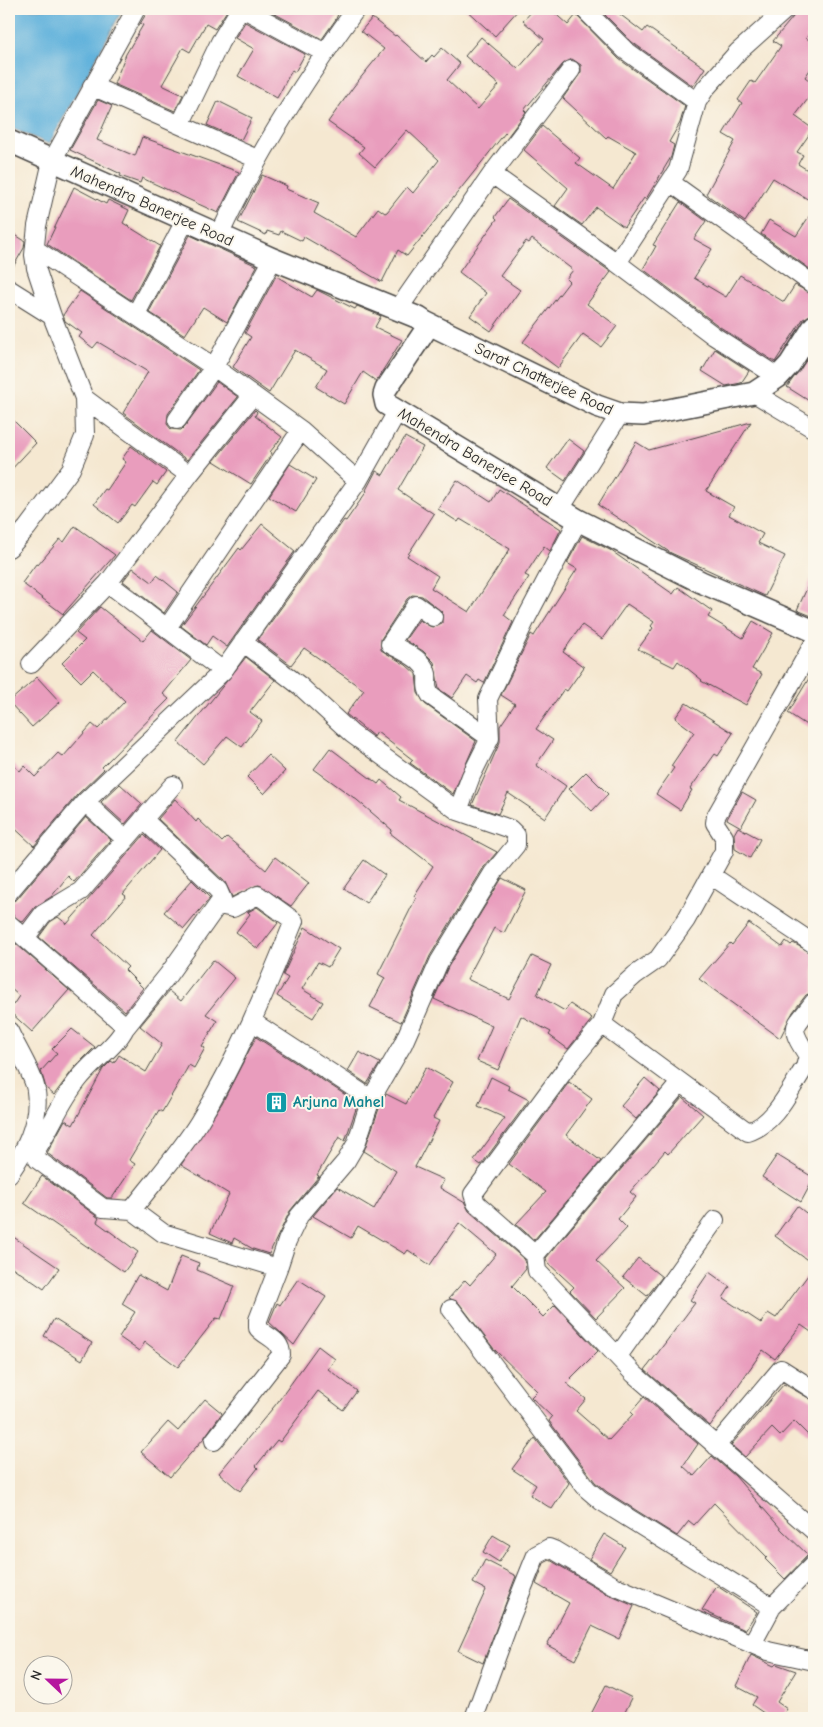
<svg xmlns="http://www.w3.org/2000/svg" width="823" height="1727" viewBox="0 0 823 1727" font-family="'Comic Neue',sans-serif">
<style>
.water{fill:#62b2dc;stroke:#466e84}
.building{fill:#e99dbd}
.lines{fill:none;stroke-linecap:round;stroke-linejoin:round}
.minor-casing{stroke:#494744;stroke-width:20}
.tertiary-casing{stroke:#494744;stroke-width:24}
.minor{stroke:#fff;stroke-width:18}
.tertiary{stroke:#fff;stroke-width:21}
.labels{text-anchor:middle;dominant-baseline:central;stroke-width:4;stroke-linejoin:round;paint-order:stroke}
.street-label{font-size:16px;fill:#2b2b2b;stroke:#fbf7ec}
.culture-label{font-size:16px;font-weight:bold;fill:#0d838f;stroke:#fbf7ec;text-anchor:start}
</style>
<rect width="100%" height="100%" fill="#fbf7ec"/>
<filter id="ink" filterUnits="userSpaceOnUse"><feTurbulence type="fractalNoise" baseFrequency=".02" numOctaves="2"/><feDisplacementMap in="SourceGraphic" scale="10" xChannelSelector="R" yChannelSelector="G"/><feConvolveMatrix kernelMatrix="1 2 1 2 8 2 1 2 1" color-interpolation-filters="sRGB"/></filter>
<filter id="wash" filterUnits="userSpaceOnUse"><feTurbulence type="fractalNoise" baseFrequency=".0096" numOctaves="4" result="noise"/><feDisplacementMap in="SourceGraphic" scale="20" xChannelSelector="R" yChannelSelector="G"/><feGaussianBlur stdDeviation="1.12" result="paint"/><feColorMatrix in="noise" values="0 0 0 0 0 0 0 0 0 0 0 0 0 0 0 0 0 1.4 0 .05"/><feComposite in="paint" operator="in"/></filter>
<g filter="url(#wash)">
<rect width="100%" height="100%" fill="#f5e8d1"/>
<!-- water -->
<path class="water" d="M9,9H123L49,144L9,127Z"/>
<g id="blocks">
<!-- building -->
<path class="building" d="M149,9H228L215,29L206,24L190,52L183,48L162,85L183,95L175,111L114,84L126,54L143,25L140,24Z
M266,9H340L336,19L322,39Z
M465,9H519L495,36Z
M534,9H550L568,25L576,15L619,59L685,106L680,123L669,142L674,145L671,157L646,199L644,198L624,227L596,207L582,225L555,206L568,188L524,150L542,126L580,158L576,163L613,189L636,152L608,136L606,138L563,98L581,72V65L572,59L563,64L524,110L526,112L508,136L505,133L407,256L398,250L382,282L304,237L302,241L281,231L279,235L267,231L266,235L238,222L262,175L287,186L286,189L319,203L314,213L356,237L378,208L385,213L387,212L407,187L413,193L439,160L407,130L375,167L359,153L364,147L328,122L354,86L384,49L361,31L372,18L395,36L396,35L426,62L432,55L434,57L442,48L460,64L447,80L478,109L499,85L465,56L481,37L518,69L544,39L523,21Z
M610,9H613L643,32L647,27L705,68L693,86L632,42L605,15Z
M796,9H814V27L806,38L814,43V64L805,77L814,84V91L795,116L813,129L797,152L803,155L798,164L814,174V203L773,178L745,222L706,194L735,141L723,134L742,103L738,100L751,81L755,83L781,46L773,41L793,17Z
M245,22L305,54L295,72L292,70L277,98L238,76L254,49L235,38Z
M98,100L112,106L97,140L135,156L142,137L239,172L218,213L142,178L140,183L120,176L121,174L70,150Z
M218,101L252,118L241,140L207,125Z
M74,187L106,204L108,200L129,210L123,223L160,246L131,300L47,244Z
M508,199L611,272L587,304L617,326L601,347L583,334L558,368L523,342L569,282L566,279L573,270L532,239L529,243L526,241L500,276L520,290L491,331L470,316L486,293L459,272L497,219L495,217Z
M680,202L706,221L694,239L712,249L694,278L726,297L740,275L784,302L795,285L814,295V314L803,319L775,362L720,327L643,269L656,246L653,245Z
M814,209V272L761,234L769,220L796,236Z
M9,231L25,241L24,248L9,274Z
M190,235L257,266L227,322L203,307L185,335L149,312Z
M276,276L312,297L317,290L355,309L357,306L381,316L375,327L402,340L376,381L363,372L344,404L316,387L327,369L295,350L269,393L233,367L251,337L245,333Z
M80,291L199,370L168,414L167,424L171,429L181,430L185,426L217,382L238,397L187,460L123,413L148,372L98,342L93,348L79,337L82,333L65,321L63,315Z
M715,349L749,371L741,383L726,386L702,371Z
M814,349V404L787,387Z
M255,410L257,412L255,416L282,437L270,452L272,453L251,484L214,461Z
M9,416L36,443L9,472Z
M751,422L706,491L734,507L729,515L763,534L758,543L785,556L765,596L671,553L598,505L636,442L649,450Z
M405,437L423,447L398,490L434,514L407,556L438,576L431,588L469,612L510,549L460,519L458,522L438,509L457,480L491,502L499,489L561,529L550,551L544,546L525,575L529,577L504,615L513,622L484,683L479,680L477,683L467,676L452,698L439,689L434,662L423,651L405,640L419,620L432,627L442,623V612L422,596L412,595L407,599L381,639V650L406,665L416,674L418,693L425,704L476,741L453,794L410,763L413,760L377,732L374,737L346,714L364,690L304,648L291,665L258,640L344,520L346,521L367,491L366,490L376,471L383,475Z
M568,439L584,451L565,481L547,468Z
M131,446L166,472L157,485L153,482L135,507L132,505L118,523L94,504L105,489L107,490L126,462L122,459Z
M290,464L316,480L296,512L269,496Z
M262,524L295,551L227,647L212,636L206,645L181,626L239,548L241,550Z
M75,526L115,555L63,614L22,583L36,564L38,565L60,539L64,542Z
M582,536L610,550L673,594L678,587L712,611L708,617L743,638L753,621L773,633L752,669L762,674L746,705L701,681L702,680L678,661L674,667L638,649L653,628L651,626L654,622L627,604L602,639L582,625L563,652L584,667L567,691L564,689L536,729L553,740L536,765L566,786L545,818L508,793L498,814L472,805L500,742V726L515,704L501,695L531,634L534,636L577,569L567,563Z
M133,568L152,582L157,575L178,592L164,613L123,581Z
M814,573V617L797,610Z
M100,607L143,641L152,630L191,660L163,694L169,699L102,767L104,769L77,795L34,846L9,823V761L20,771L24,766L35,777L58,753L63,757L92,724L98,729L125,701L93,670L81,682L62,663L85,640L76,633Z
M246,657L275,680L250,712L262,721L242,747L227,736L203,764L178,742Z
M814,670V730L788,713Z
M37,677L60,702L32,727L9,702Z
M686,703L733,733L718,756L715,754L690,789L692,790L680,810L656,794L674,768L671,766L694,732L675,718Z
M330,748L378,784L381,780L401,797L399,800L497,852L484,867L430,956L401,1022L370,1007L385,978L378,974L416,898L414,896L433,866L390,833L392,830L357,800L314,769Z
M268,755L285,771L264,794L247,777Z
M586,772L608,794L592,811L569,789Z
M120,784L142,804L125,824L101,802Z
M742,792L756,800L741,827L727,819Z
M175,799L196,822L198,819L222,842L227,837L266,870L275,857L309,883L291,906L259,885L232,897L225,882L158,819Z
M86,817L111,840L74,882L68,876L51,897L35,907L23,922L9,914V903L17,899Z
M738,827L760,839L750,858L735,849L734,834Z
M144,835L160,850L123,894L126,896L93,935L128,967L125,970L143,988L125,1011L39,937L50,922L58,917L67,924Z
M364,860L385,875L366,903L344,888Z
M502,878L526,890L504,933L494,928L467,979L509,999L532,956L551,965L537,995L565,1011L570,1004L592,1019L568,1049L549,1035L551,1032L521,1016L498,1070L477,1061L492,1026L434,999L448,967Z
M192,880L210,898L184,929L164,912Z
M257,907L278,923L258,949L236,932L250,914L248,912Z
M749,923L782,947L786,941L791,945L793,943L814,954V992L806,995L793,1012L780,1038L699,979L730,943L732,945Z
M305,927L339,949L328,967L318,962L302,989L323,1002L313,1018L277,996L288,978L283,975Z
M15,943L69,990L32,1032L9,1011L19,996L9,987V950Z
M213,960L235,978L206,1014L217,1021L202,1046L205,1048L194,1068L189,1065L162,1112L159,1110L129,1160L135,1164L112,1198H107L47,1153L65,1120L73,1125L103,1069L111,1061L114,1063L119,1055L146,1072L162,1044L140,1026L169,991L181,1001Z
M72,1029L95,1047L75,1067L54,1095L46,1088L41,1071L57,1053L52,1049Z
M256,1037L358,1103L345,1141L339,1137L317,1175L319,1176L290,1211L269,1254L253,1249L234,1238L232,1243L210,1233L229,1194L181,1165L222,1103Z
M359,1052L380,1063L367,1084L348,1071Z
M426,1067L453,1082L433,1118L439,1121L415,1167L444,1180L440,1188L465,1203L469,1211L525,1260L526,1269L512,1286L543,1317L555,1305L598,1351L566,1383L586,1399L576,1411L609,1440L633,1414L631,1412L644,1397L698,1444L683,1466L694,1476L712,1456L735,1476L782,1530L808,1555L785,1579L765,1559L767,1557L714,1503L694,1525L689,1521L677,1536L607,1492L595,1482L549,1421L552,1417L531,1397L537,1391L494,1349L459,1303L449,1298L465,1280L470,1285L496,1254L459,1223L430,1265L408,1250L405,1254L358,1226L351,1238L313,1216L337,1187L374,1209L396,1171L364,1151L381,1103L386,1094L406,1104Z
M491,1077L509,1086L508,1089L529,1100L481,1165L474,1160L505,1118L478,1106Z
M645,1078L660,1091L636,1119L621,1106Z
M569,1082L592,1099L566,1135L601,1161L534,1240L516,1224L546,1192L509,1164Z
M682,1097L703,1115L668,1154L665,1151L630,1192L636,1197L618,1219L627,1228L596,1261L625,1288L596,1318L570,1291L574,1287L547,1262L546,1258Z
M777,1155L814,1178L801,1202L762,1177Z
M42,1176L99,1218L97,1222L138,1252L124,1272L24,1203Z
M797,1206L814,1219V1265L775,1236Z
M9,1234L59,1268L44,1289L9,1265Z
M181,1256L199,1263L197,1270L234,1286L221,1319L216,1318L178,1367L145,1342L139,1351L119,1337L135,1312L122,1304L138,1275L167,1291Z
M638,1258L662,1277L647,1296L623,1277Z
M814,1267V1334L801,1325L775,1359L763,1350L710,1426L645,1370L695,1303L690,1300L709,1272L730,1287L723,1298L761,1323L768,1313L776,1318Z
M298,1279L326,1297L294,1345L269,1322L277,1303L280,1305Z
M54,1319L92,1343L82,1360L44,1336Z
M318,1346L335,1359L328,1369L357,1391L343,1410L318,1391L280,1442L277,1440L256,1466L258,1468L240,1491L219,1473L277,1403Z
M784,1384L814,1401V1441L794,1421L780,1436L772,1428L745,1457L731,1445Z
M205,1399L222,1413L204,1438L170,1477L141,1452L168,1422L178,1431Z
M535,1438L569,1483L552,1509L530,1495L536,1485L512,1469Z
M604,1534L625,1547L610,1571L589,1559Z
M493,1535L510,1545L499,1562L483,1552Z
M485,1560L516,1576L483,1663L458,1651L486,1590L473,1583Z
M550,1560L609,1595L634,1606L619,1639L592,1626L575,1660L547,1645L569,1603L536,1584L544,1563Z
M717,1586L757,1612L745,1630L702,1610Z
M751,1655L774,1666L776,1664L796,1671L777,1702L787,1709L781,1718H771L752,1705L757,1697L736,1686Z
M606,1685L632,1698L622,1718H589Z"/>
</g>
</g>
<g filter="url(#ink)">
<use href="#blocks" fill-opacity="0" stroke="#494744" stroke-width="1"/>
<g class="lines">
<defs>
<path id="minor" d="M244,9L325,53
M584,9L625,50L697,102
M92,86L257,159
M180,125L220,42L240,9
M492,174L617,263
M670,182L814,285
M219,236C256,155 304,81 356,9
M35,249L214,367L301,430L358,481
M9,289L52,316
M399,308L492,174L571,70
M136,314L185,221
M778,377L714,336L617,263L678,170L697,102L705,89L738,52L786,9
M754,393L814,429
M177,420L214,367L273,259
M189,475L253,395
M560,509L620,414
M9,548L27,528L71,469L85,435L84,398L52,316L36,268L34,255L37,226L52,161L136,9
M108,583L223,671
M433,617L416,605L390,644C402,651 424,659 427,674C428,684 425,687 431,696L490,738
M167,628L301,430
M814,643L716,816L715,823L724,837V851L686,920L658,959L635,975L614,994L602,1024L570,1063L473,1194L476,1203L535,1255L537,1271L634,1374L814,1531
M31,664L108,583L189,475L84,398
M85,802L125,839
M458,811L471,776L490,738L488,699L528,615L578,520
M712,876L814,944
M9,892L85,802L223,671L358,481L398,410
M9,924L124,1025L125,1028C115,1048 91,1062 78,1080C60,1102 50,1130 34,1153L38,1160L103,1208L132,1210L163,1233L278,1268L287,1241L299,1216L346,1161L356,1144L371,1099L403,1044L439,962L493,873L516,845V835L510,829L458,811L352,734L300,686L243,642
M25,938L43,914L81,891L173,785
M253,1022L371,1099
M602,1024L748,1132C775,1124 790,1089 805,1067L808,1056C788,1025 793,1030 814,1002
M125,1028L168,975L222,899L218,890L143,819
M9,1031C15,1045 35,1077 36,1091C40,1120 26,1150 9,1174
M132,1210C154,1181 180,1153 199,1122C238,1058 266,990 294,921L258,895L233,908L219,905
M535,1255L680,1083
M451,1309L587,1489L601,1501L772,1607
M618,1356L715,1220
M214,1441L281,1355C281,1339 267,1338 258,1328V1320L278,1268
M716,1446L781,1369L814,1390
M752,1644L768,1651L814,1661
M474,1718L511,1617L536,1555L549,1548L554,1550L614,1586L752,1644L772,1607L814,1564"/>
<path id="tertiary" d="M9,141L273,259L419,318L425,322V331L386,389L384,395L386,404L578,520L701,582L814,631
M425,322L597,406L620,414L643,415L754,393L778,377L790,364L814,326"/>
</defs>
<!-- minor casing -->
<use href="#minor" class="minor-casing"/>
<!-- tertiary casing -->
<use href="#tertiary" class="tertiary-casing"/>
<!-- minor -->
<use href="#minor" class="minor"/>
<!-- tertiary -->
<use href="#tertiary" class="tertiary"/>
</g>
</g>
<!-- icons -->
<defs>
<symbol id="building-square" viewBox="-11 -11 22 22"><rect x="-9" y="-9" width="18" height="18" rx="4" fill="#0f9aa8" stroke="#fbf7ec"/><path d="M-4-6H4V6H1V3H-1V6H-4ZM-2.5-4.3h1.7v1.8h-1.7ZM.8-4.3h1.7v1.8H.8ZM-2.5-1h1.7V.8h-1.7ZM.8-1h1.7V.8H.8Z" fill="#fff"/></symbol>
</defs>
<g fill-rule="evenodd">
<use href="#building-square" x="264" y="1090" width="25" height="25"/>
</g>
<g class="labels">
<!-- street labels -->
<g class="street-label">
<text transform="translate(152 206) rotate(24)">Mahendra Banerjee Road</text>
<text transform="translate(544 379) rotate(25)">Sarat Chatterjee Road</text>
<text transform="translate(475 457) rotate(31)">Mahendra Banerjee Road</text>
</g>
<!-- culture labels -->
<g class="culture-label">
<text x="293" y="1102">Arjuna Mahel</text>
</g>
</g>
<!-- margin -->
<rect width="823" height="1727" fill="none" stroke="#fbf7ec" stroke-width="30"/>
<!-- north arrow -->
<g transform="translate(48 1680) rotate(292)"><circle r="24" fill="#fbf7ec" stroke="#a8a59f"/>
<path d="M0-4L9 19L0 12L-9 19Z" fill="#b5179e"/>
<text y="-8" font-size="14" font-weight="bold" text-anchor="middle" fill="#2b2b2b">N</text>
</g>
</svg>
